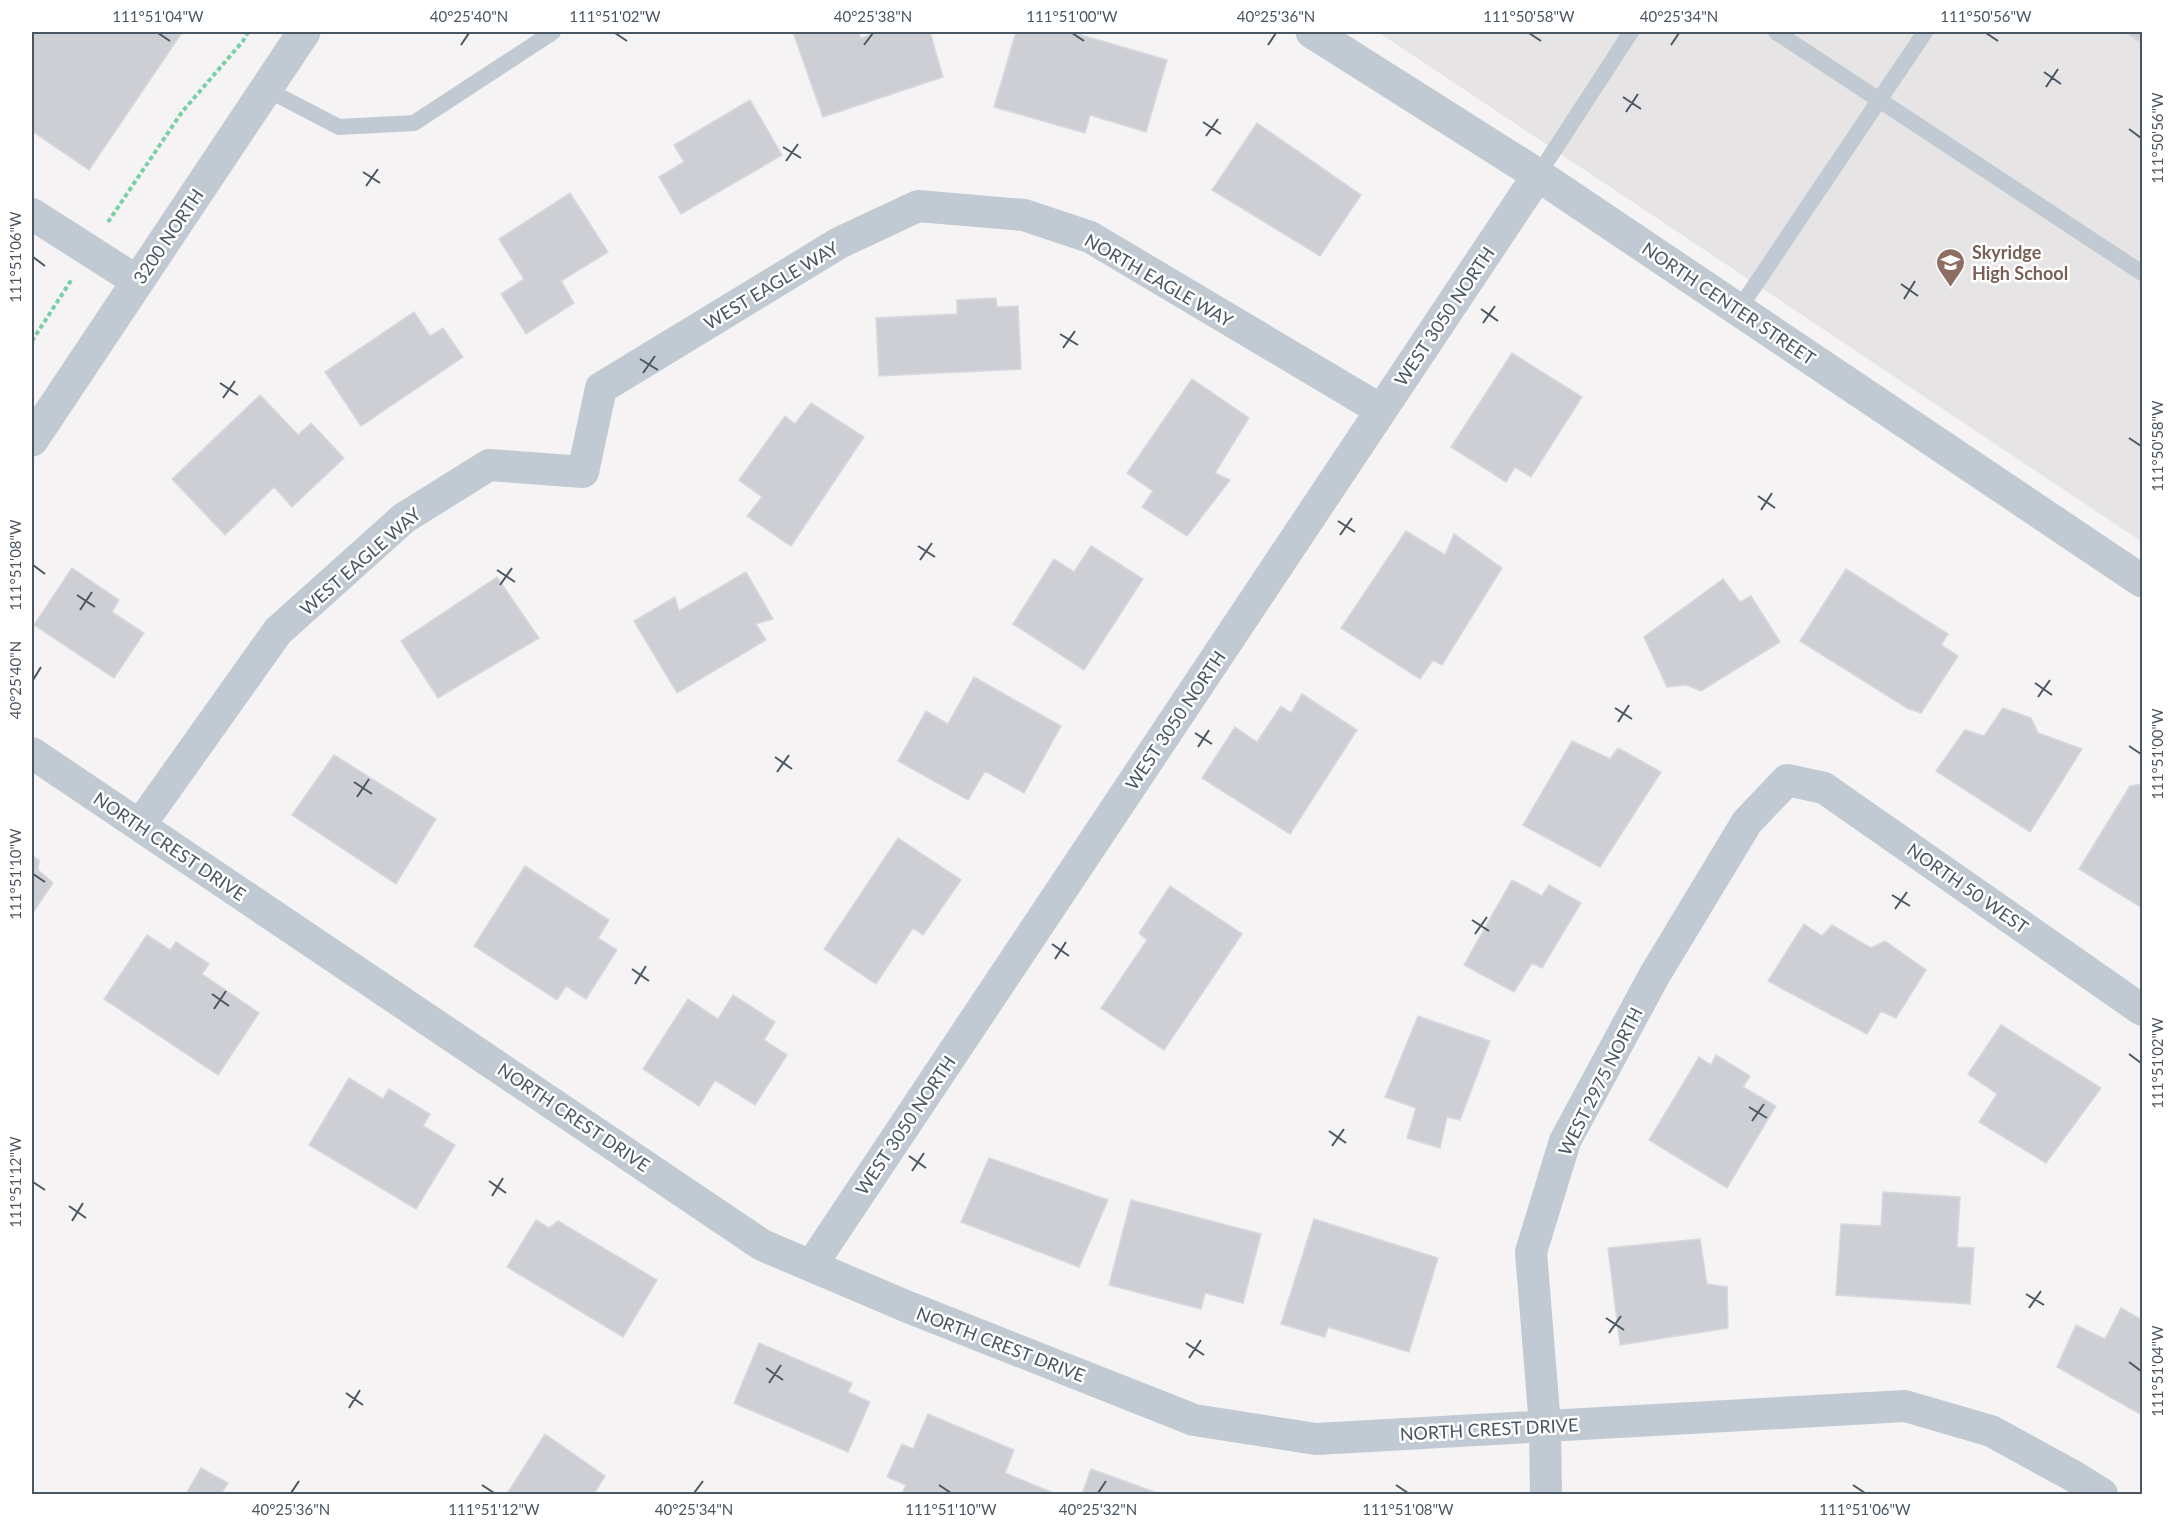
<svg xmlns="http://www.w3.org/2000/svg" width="2174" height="1526" viewBox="0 0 2174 1526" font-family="Lato,sans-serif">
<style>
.education{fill:#e6e4e5}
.building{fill:#cdcfd5;stroke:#d7d9de;stroke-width:1.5}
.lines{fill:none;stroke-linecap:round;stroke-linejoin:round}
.path{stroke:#7ad0a6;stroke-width:4;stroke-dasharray:4.5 3;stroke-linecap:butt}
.service{stroke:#c1cad2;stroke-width:16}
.minor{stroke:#c1cad2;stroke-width:32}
.tertiary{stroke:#c1cad2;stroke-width:33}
.ticks{fill:none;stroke:#4a5661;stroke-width:2}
.labels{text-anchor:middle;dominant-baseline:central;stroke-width:5;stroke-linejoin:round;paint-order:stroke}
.street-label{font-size:18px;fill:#4a5661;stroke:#fff}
.education-label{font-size:18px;font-weight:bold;fill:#785e54;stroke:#fff;text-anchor:start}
.neatline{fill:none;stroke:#4a5661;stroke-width:2}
.ticks-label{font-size:15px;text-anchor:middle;fill:#4a5661}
</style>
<rect width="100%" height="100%" fill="#f5f3f3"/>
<!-- education -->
<path class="education" d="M1378,32H2142V542Z"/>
<!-- building -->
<path class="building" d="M32,32H177L181,34L89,170L32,131Z
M793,32H858L861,38L879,32H930L943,77L823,117Z
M1016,32H1071L1167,60L1146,132L1090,115L1085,133L994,107Z
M2124,32H2142V43Z
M750,100L782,155L681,214L659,177L684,162L674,145Z
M1257,123L1361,195L1320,256L1212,190Z
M570,193L608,252L561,281L574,303L526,334L501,294L524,279L499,239Z
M996,298L997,307L1018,306L1021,369L879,376L876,318L957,314V300Z
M414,312L430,336L443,328L463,357L361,426L325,372Z
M1512,353L1582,397L1531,477L1515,467L1506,482L1451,447Z
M1192,379L1249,418L1215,473L1230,480L1187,536L1142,507L1153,491L1127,473Z
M260,395L298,435L311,423L344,458L292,507L274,487L225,535L172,479Z
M811,403L864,437L791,546L747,516L762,497L739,480L785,416L795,424Z
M1406,531L1445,555L1454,534L1502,568L1442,665L1433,660L1420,679L1341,628Z
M1091,546L1143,579L1084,670L1013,624L1054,559L1074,572Z
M72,568L119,600L112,612L144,633L114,678L34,625Z
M1846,569L1948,634L1941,645L1958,656L1921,713L1907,708L1800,641Z
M746,572L773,619L756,624L766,640L677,693L634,621L675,597L679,611Z
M497,577L539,638L438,698L401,641Z
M1723,579L1740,602L1751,596L1780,642L1701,691L1686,685L1667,687L1644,637Z
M974,677L1061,726L1024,793L985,771L968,800L898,761L926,711L948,724Z
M1302,694L1357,730L1290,834L1202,778L1235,727L1257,742L1281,706L1291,713Z
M2003,708L2031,718L2038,733L2082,749L2030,832L1936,771L1965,730L1984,736Z
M1572,741L1610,759L1618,748L1661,772L1600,867L1523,825Z
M334,755L436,819L396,884L292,815Z
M2142,784V908L2079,869L2130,786Z
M898,838L961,880L923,935L913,928L876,984L824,949Z
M32,856L39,860L38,870L53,883L32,914Z
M525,866L609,920L598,938L617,950L586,999L566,986L557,1000L474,946Z
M1512,880L1542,896L1549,885L1581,903L1542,968L1532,963L1514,992L1464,965Z
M1170,886L1242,934L1164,1050L1101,1008L1147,940L1139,933Z
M1804,924L1822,936L1832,925L1871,948L1885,941L1926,970L1896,1018L1881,1011L1867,1034L1768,981Z
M147,935L170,950L176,942L209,964L202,974L259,1013L218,1075L104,999Z
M733,995L775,1022L764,1040L787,1055L755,1105L715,1080L699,1106L643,1069L688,999L718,1019Z
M1418,1016L1490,1041L1460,1120L1447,1117L1440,1148L1407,1138L1416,1108L1385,1097Z
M2001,1025L2101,1088L2046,1163L1979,1122L1997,1094L1968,1074Z
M1716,1055L1750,1076L1743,1087L1776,1106L1727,1188L1649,1140L1699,1057L1711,1065Z
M349,1078L383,1099L389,1089L430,1114L423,1126L455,1145L416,1209L309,1145Z
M989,1158L1108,1200L1079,1267L961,1222Z
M1883,1192L1960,1197L1957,1247L1974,1248L1970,1304L1836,1295L1841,1224L1881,1226Z
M1131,1200L1261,1234L1243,1303L1205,1293L1201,1309L1109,1285Z
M1314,1219L1438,1258L1409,1352L1328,1327L1325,1337L1281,1324Z
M536,1220L549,1228L558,1221L657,1280L623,1337L507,1267Z
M1700,1239L1707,1284L1727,1287L1728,1328L1620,1345L1608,1248Z
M2121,1308L2142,1320V1411L2140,1414L2057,1367L2076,1325L2105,1339Z
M759,1343L852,1383L848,1392L870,1402L848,1452L734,1403Z
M928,1414L1014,1450L1005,1473L1051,1492L1050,1494H902L906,1485L887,1477L902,1444L913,1449Z
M545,1434L605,1476L594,1494H507Z
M201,1468L228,1483L221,1494H186Z
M1091,1469L1160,1494H1082Z"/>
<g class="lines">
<!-- path -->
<path class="path" d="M108,222L182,112L243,41L248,32
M32,341L72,279"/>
<!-- service -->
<path class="service" d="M1776,32L2142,273
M266,89L339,127L414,123L553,32
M1538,175L1631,32
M1739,309L1925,32"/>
<!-- minor -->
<path class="minor" d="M32,214L137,281
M32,753L762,1245L908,1307L1194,1420L1316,1439L1905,1406L1991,1431L2075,1477L2102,1494
M140,825L278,631L404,518L489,465L583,472L601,388L839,243L918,206L1024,215L1090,237L1381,410
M811,1266L1538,175
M1546,1494L1545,1426L1531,1252L1565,1141L1654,976L1747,822L1787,780L1824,788L2142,1010"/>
<!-- tertiary -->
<path class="tertiary" d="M1312,32L1538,175L2142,581
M32,440L304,32"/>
</g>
<!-- ticks -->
<path class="ticks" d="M158,33L170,41M615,33L627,41M1072,33L1084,41M1529,33L1541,41M1986,33L1998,41M461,45L469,33M864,45L873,33M1268,45L1276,33M1671,45L1679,33M2044,72L2061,84M2046,87L2058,69M1623,97L1641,109M1626,112L1638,94M1203,122L1221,134M2129,129L2141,138M1206,136L1218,119M783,147L801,158M786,161L798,144M363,172L380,183M366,186L378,169M33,257L45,266M1901,284L1918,296M1904,299L1915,281M1481,309L1498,321M1483,323L1495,306M1060,334L1078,345M1063,348L1075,331M640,359L658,370M643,373L655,356M220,383L238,395M223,398L235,381M2129,438L2141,446M1758,496L1775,508M1761,510L1772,493M1338,521L1355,532M1340,535L1352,518M918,546L935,557M920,560L932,543M33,565L45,574M497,570L515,582M500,585L512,568M77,595L95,607M80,610L92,592M33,680L41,667M2035,683L2052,695M2038,697L2050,680M1615,708L1632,719M1618,722L1629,705M1195,733L1212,744M2129,746L2141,754M1198,747L1209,730M775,757L792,769M777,772L789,755M354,782L372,794M357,797L369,779M33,874L45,882M1892,895L1910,906M1895,909L1907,892M1472,920L1489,931M1475,934L1487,917M1052,944L1069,956M1055,959L1066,942M632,969L649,981M635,984L646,966M212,994L229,1006M214,1009L226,991M2129,1054L2141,1063M1749,1107L1767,1118M1752,1121L1764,1104M1329,1131L1346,1143M1332,1146L1344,1129M909,1156L926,1168M912,1171L924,1153M489,1181L506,1193M33,1182L45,1190M492,1196L503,1178M69,1206L86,1218M72,1221L83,1203M2026,1294L2044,1305M2029,1308L2041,1291M1606,1318L1624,1330M1609,1333L1621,1316M1186,1343L1204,1355M1189,1358L1201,1340M2129,1362L2141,1371M766,1368L783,1380M769,1383L781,1365M346,1393L363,1405M349,1408L360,1390M482,1485L494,1493M939,1485L951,1493M1396,1485L1408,1493M1853,1485L1865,1493M291,1493L299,1481M694,1493L703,1481M1098,1493L1106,1481"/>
<!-- icons -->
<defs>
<symbol id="school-pin" viewBox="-11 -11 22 30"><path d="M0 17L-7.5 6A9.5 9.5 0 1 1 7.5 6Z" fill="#8d6e63" stroke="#fff"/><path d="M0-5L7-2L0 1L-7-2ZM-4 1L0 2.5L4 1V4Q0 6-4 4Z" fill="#fff"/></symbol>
</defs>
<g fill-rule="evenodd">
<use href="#school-pin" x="1934" y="246" width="33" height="45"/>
</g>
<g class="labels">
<!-- street labels -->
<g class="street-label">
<text transform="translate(168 236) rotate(-56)">3200 NORTH</text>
<text transform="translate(1159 280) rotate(30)">NORTH EAGLE WAY</text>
<text transform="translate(771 285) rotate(-31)">WEST EAGLE WAY</text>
<text transform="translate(1729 303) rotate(34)">NORTH CENTER STREET</text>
<text transform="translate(1444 316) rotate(-56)">WEST 3050 NORTH</text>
<text transform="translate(360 561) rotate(-41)">WEST EAGLE WAY</text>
<text transform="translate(1175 720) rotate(-56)">WEST 3050 NORTH</text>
<text transform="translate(170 846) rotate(34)">NORTH CREST DRIVE</text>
<text transform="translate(1968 888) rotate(35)">NORTH 50 WEST</text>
<text transform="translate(1600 1081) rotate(-63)">WEST 2975 NORTH</text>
<text transform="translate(574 1117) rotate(34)">NORTH CREST DRIVE</text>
<text transform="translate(905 1125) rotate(-56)">WEST 3050 NORTH</text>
<text transform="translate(1001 1344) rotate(21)">NORTH CREST DRIVE</text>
<text transform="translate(1489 1429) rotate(-3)">NORTH CREST DRIVE</text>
</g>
<!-- education labels -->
<g class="education-label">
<text x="1972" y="252">Skyridge<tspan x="1972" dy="21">High School</tspan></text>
</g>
</g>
<!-- border -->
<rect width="2174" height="1526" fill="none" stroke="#ffffff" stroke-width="66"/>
<rect x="33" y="33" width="2108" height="1460" class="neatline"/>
<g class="ticks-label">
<text x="158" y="22">111°51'04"W</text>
<text x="469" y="22">40°25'40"N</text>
<text x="615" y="22">111°51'02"W</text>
<text x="873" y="22">40°25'38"N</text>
<text x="1072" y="22">111°51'00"W</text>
<text x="1276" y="22">40°25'36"N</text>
<text x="1529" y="22">111°50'58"W</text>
<text x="1679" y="22">40°25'34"N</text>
<text x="1986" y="22">111°50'56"W</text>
<text transform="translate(2158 138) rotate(-90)" y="5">111°50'56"W</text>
<text transform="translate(16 257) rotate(-90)" y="5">111°51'06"W</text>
<text transform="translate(2158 446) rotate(-90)" y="5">111°50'58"W</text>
<text transform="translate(16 565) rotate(-90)" y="5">111°51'08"W</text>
<text transform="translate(16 680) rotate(-90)" y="5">40°25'40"N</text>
<text transform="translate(2158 754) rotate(-90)" y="5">111°51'00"W</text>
<text transform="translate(16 874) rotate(-90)" y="5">111°51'10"W</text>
<text transform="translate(2158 1063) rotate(-90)" y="5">111°51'02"W</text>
<text transform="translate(16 1182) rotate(-90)" y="5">111°51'12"W</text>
<text transform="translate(2158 1371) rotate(-90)" y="5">111°51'04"W</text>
<text x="291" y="1515">40°25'36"N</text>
<text x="494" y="1515">111°51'12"W</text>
<text x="694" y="1515">40°25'34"N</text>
<text x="951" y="1515">111°51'10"W</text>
<text x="1098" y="1515">40°25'32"N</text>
<text x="1408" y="1515">111°51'08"W</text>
<text x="1865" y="1515">111°51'06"W</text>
</g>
</svg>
